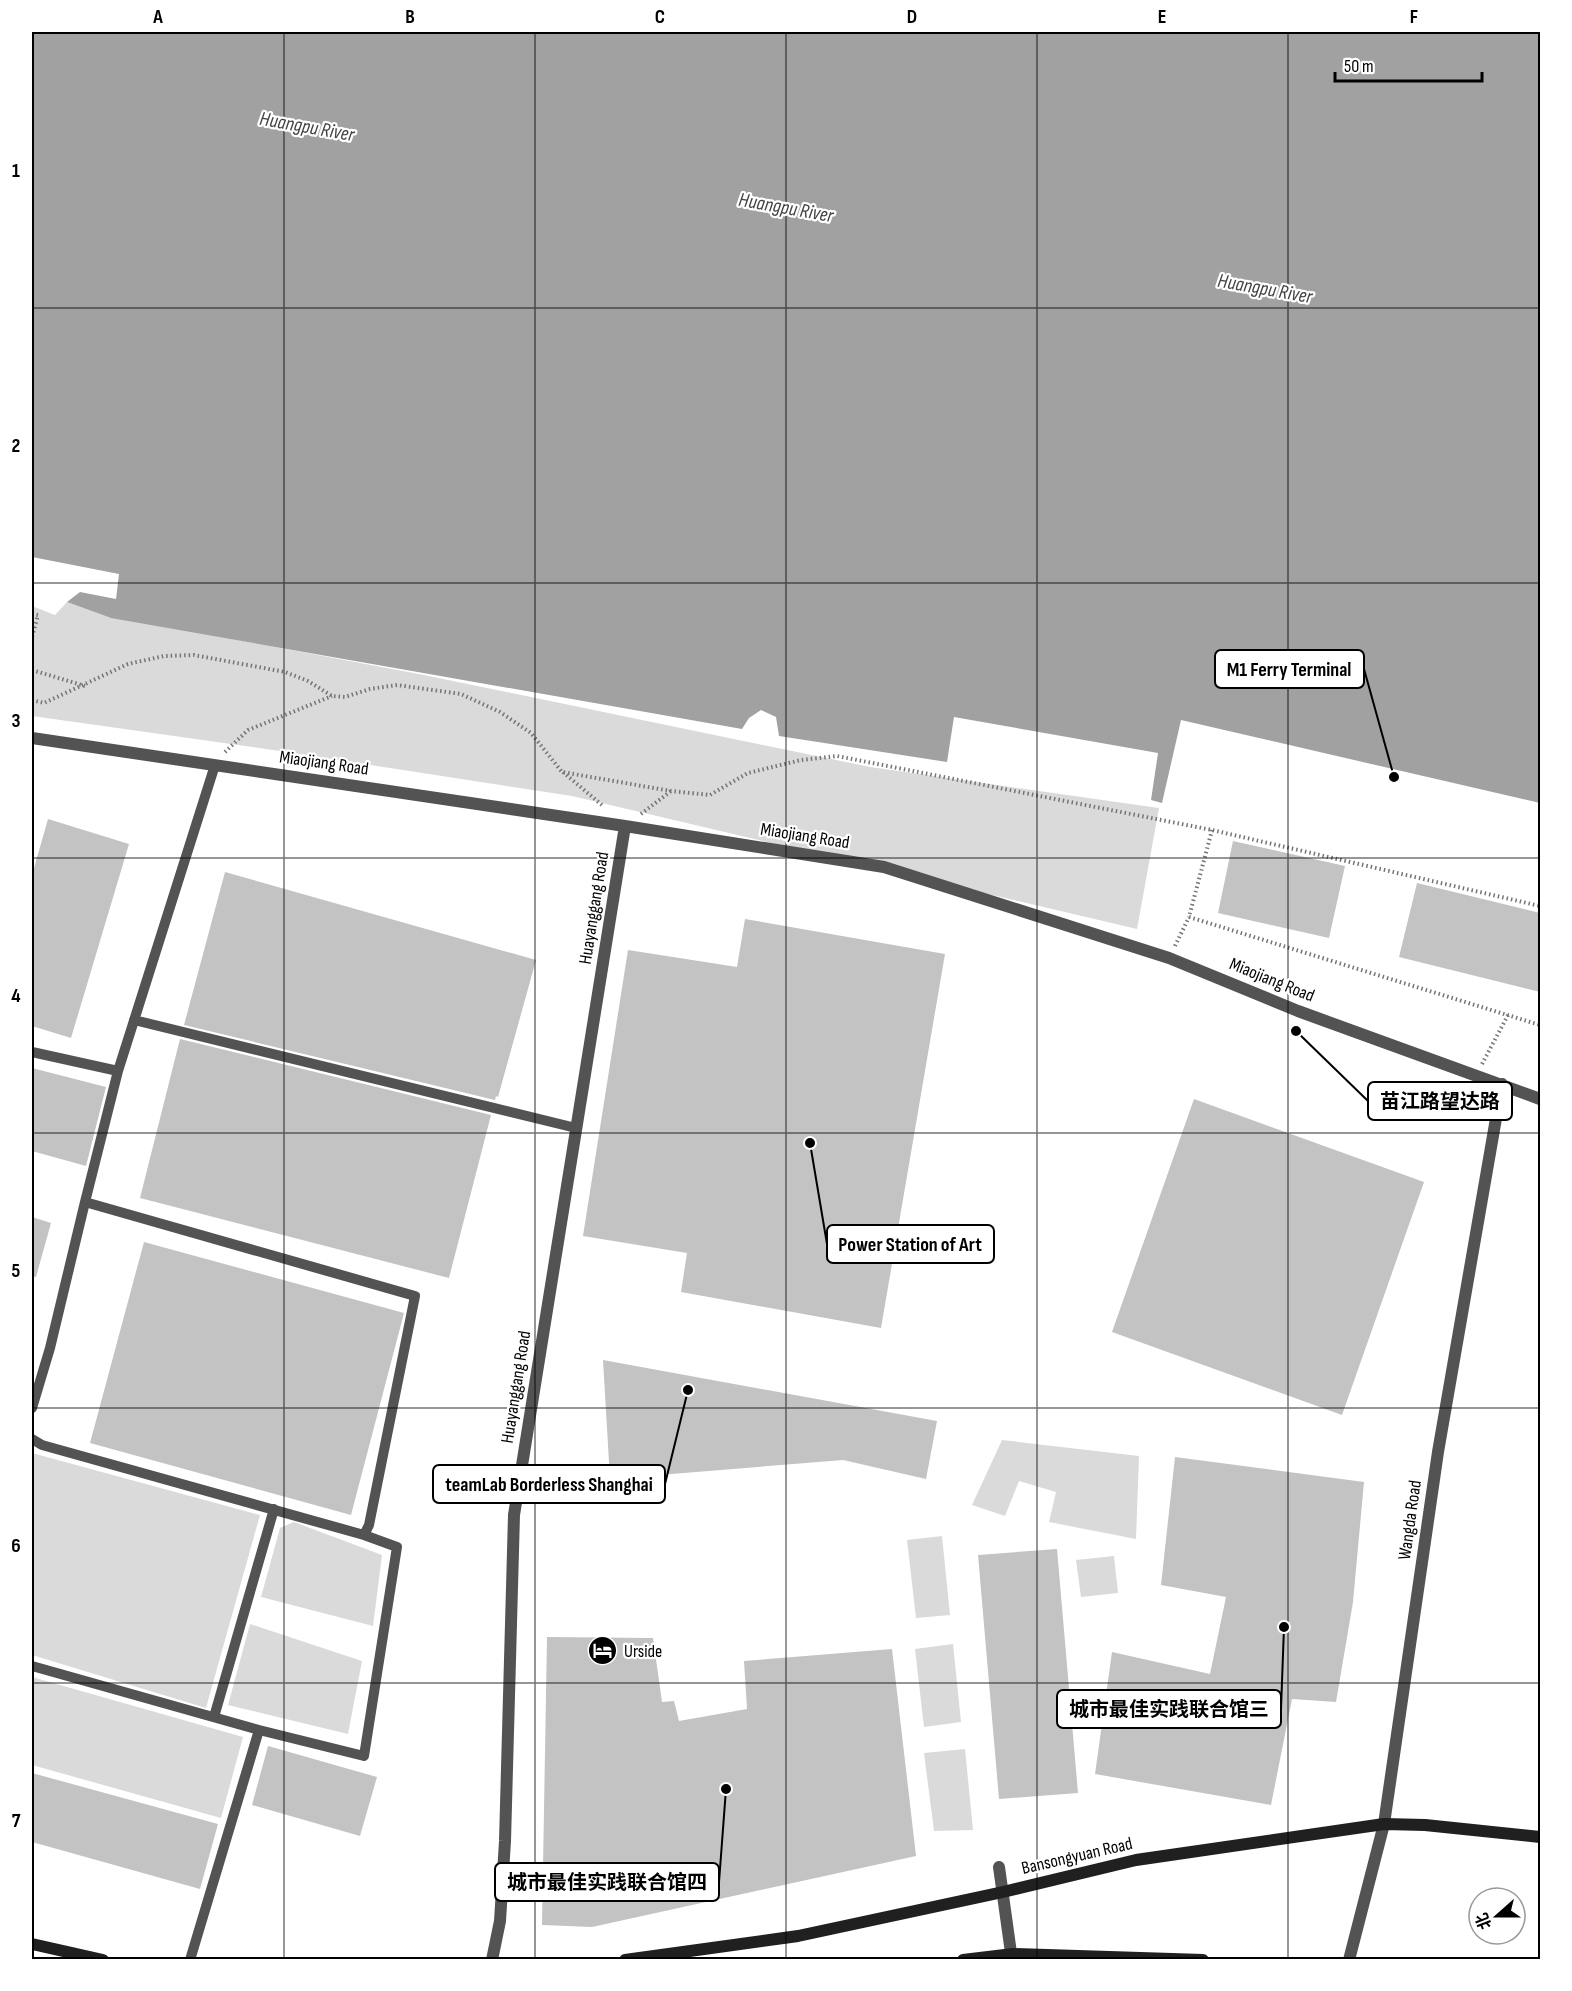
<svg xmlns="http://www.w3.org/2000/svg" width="1572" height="1991" viewBox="0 0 1572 1991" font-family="'Sofia Sans Condensed','Noto Sans SC',sans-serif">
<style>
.green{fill:#dadada}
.water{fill:#a1a1a1}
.building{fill:#c3c3c3}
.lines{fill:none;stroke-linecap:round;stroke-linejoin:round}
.path{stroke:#757575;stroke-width:4;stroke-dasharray:1.5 3;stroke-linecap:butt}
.lane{stroke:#535353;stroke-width:10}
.street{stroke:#535353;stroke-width:12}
.secondary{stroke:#202020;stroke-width:12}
.grid{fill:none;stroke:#000;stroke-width:1.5;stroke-opacity:0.55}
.labels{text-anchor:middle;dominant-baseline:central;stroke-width:4.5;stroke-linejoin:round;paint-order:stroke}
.street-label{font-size:18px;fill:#000;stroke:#fff}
.poi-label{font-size:18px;fill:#000;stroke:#fff;text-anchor:start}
.water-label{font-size:20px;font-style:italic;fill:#424242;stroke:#fff}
.leader{fill:none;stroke:#000;stroke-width:2}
.callout-dot{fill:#000;stroke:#fff;stroke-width:2}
.callout{fill:#fff;stroke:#000;stroke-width:2}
.callout-label{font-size:20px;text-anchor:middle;font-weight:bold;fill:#000}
.neatline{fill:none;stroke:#000;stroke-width:2}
.grid-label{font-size:20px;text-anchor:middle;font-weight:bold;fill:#000}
</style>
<rect width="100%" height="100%" fill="#fff"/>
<!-- green -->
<path class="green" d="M67,602L111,618H121L424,675L870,767L1159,808L1137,929L572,796L273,750L32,716V606L55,615Z
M1002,1440L1139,1456L1136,1539L1049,1522L1056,1492L1019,1481L1005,1516L972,1505Z
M32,1453L260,1515L206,1708L32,1655Z
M294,1522L382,1555L373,1626L261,1597L280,1528Z
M942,1536L950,1615L916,1618L907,1540Z
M1114,1556L1118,1593L1081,1597L1076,1560Z
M250,1624L362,1661L348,1734L228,1705Z
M953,1644L961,1722L924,1727L915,1649Z
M32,1677L243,1737L221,1818L32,1765Z
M965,1749L973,1830L934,1831L924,1753Z"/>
<!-- water -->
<path class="water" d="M32,32H1540V803L1181,720L1162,803L1151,800L1158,753L954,717L947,762L779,736L776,717L761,710L749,718L742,729L111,618L67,602L80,592L116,599L119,574L32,557Z"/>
<!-- building -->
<path class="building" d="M48,819L129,844L71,1038L32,1026V875Z
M1233,841L1345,866L1329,938L1218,913Z
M225,872L536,960L498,1097L496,1096L495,1100L184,1025Z
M1417,883L1540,913V992L1399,957Z
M745,919L945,954L881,1328L681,1292L687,1253L583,1236L628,950L737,967Z
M180,1039L491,1115L449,1278L140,1198Z
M32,1068L106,1087L86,1166L32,1151Z
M1194,1099L1424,1182L1342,1415L1112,1332Z
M32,1217L51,1223L36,1277L32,1276Z
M144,1242L404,1313L351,1515L90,1443Z
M603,1360L937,1421L926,1479L843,1460L610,1479Z
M1175,1457L1364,1482L1353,1602L1336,1702L1292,1699L1271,1805L1095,1774L1112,1652L1210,1674L1226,1597L1161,1585Z
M1057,1549L1078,1793L999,1799L978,1555Z
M547,1637L653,1638L662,1702L674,1701L679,1721L747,1709L744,1661L892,1649L916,1856L592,1927L542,1925Z
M268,1746L377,1777L360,1836L252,1805Z
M32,1773L218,1824L200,1889L32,1842Z"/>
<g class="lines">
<!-- path -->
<path class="path" d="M32,614L38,615L32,637
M32,670L85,686
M32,700L44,703L128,664L164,656L194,655L285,672L308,681L332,696L345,697L370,689L397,685L461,694L500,712L531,733L562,772L671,791L710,795L748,773L801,760L837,756L1212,830L1540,906
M225,752L248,730L332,696
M563,772L603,806
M641,814L671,791
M1212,830L1189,917L1540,1025
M1175,946L1189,917
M1482,1064L1508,1015"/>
<!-- lane -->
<path class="lane" d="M134,1020L576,1128
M32,1052L118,1071L215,765
M85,1202L118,1071
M32,1408L50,1348L85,1202L415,1296L369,1525L364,1535
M32,1439L42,1445L364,1535L397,1547L364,1756L259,1730L32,1666
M214,1717L274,1509
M190,1960L259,1730"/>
<!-- street -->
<path class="street" d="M32,738L625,826L884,867L1169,958L1298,1011L1540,1099
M999,1867L1012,1960
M492,1960L500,1921L505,1841L514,1515L625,826
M1349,1960L1384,1824L1438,1452L1502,1084"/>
<!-- secondary -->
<path class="secondary" d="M32,1944L103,1960
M625,1960L798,1936L1003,1892L1136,1860L1384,1824L1425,1825L1540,1837
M963,1960L1013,1954L1203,1960"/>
</g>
<!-- grid -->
<path class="grid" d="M284,32V1960M535,32V1960M786,32V1960M1037,32V1960M1288,32V1960M32,308H1540M32,583H1540M32,858H1540M32,1133H1540M32,1408H1540M32,1683H1540"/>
<!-- icons -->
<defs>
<symbol id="hotel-disc" viewBox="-11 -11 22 22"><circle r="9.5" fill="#000" stroke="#fff"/><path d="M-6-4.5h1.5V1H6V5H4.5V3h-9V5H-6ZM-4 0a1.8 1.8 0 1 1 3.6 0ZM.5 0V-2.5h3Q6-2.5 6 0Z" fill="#fff"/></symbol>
</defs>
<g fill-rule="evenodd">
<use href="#hotel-disc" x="586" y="1634" width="33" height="33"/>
</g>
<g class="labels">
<!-- street labels -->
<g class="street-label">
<text transform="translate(324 763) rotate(8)">Miaojiang Road</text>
<text transform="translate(805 836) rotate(9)">Miaojiang Road</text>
<text transform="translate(594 908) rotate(-81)">Huayanggang Road</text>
<text transform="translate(1272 980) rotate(22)">Miaojiang Road</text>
<text transform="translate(516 1387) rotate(-81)">Huayanggang Road</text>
<text transform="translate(1410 1520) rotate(-82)">Wangda Road</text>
<text transform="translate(1077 1856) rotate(-13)">Bansongyuan Road</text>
</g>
<!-- poi labels -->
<g class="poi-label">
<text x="624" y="1651">Urside</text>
</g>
<!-- water labels -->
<g class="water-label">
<text transform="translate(307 127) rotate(10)">Huangpu River</text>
<text transform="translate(786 208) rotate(10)">Huangpu River</text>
<text transform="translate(1265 289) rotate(10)">Huangpu River</text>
</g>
</g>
<!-- callouts -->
<path class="leader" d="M1394 777L1364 669M1296 1031L1368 1101M810 1143L827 1244M688 1390L665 1484M1284 1627L1281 1709M726 1789L719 1882"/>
<g class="callout-dot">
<circle cx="1394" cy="777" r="6"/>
<circle cx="1296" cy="1031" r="6"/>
<circle cx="810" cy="1143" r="6"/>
<circle cx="688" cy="1390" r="6"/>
<circle cx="1284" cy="1627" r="6"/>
<circle cx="726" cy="1789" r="6"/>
</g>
<g class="callout">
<rect x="1215" y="650" width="149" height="38" rx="6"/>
<rect x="1368" y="1082" width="144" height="38" rx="6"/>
<rect x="827" y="1225" width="167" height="38" rx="6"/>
<rect x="433" y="1465" width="232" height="38" rx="6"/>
<rect x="1057" y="1690" width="224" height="38" rx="6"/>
<rect x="495" y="1863" width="224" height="38" rx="6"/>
</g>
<g class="callout-label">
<text x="1289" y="676">M1 Ferry Terminal</text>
<text x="1440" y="1108">苗江路望达路</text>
<text x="910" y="1251">Power Station of Art</text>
<text x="549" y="1491">teamLab Borderless Shanghai</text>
<text x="1169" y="1716">城市最佳实践联合馆三</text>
<text x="607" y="1889">城市最佳实践联合馆四</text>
</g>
<!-- border -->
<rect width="1572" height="1991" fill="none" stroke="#ffffff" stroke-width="66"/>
<!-- north arrow -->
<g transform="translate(1497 1916) rotate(249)"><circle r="28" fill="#ffffff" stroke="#999999" stroke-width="1.5"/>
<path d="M0-4.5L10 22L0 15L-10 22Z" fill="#000000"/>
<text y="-9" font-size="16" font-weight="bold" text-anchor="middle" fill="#000000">北</text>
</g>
<!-- scale -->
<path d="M1335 72v9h147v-9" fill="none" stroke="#000000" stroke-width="3"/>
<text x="1344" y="72" font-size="18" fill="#000000" stroke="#ffffff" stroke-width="4.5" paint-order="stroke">50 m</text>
<rect x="33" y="33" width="1506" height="1925" class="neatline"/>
<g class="grid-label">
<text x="158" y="23">A</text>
<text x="410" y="23">B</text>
<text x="660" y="23">C</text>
<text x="912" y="23">D</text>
<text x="1162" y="23">E</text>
<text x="1414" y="23">F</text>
<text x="16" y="177">1</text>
<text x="16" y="452">2</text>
<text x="16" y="727">3</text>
<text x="16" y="1002">4</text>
<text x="16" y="1277">5</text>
<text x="16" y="1552">6</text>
<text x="16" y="1827">7</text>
</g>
</svg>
